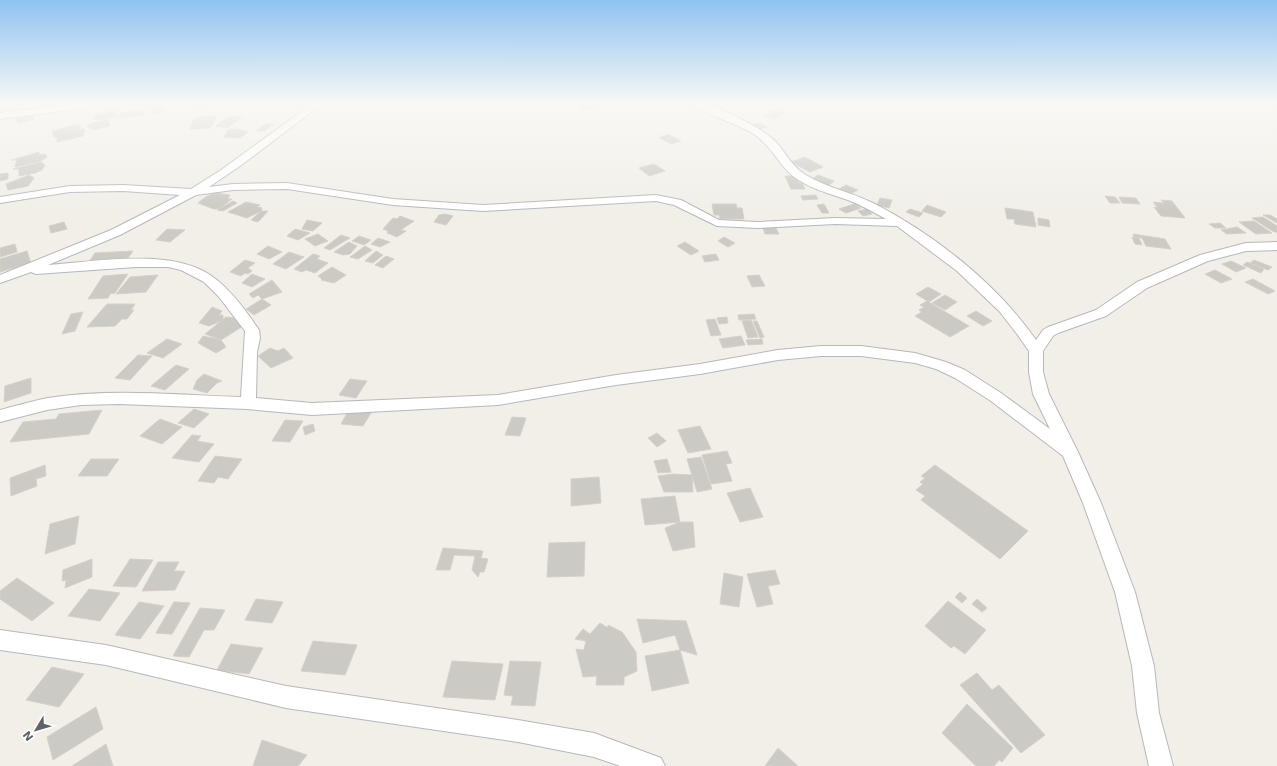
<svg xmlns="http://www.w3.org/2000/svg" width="1277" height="766" viewBox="0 0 1277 766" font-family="'DejaVu Sans',sans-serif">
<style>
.building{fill:#cccac5;stroke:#d6d1c6}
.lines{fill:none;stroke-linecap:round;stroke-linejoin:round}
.minor-casing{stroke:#b5b8bc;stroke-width:2}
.minor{fill:#fff;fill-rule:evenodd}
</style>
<rect width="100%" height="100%" fill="#f1efe8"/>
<!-- building -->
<path class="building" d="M164,104L163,112L153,115L152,105Z
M190,104H212L193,108Z
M588,104L596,107L585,111L578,108Z
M145,109L144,115L119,118L121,113Z
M771,109L784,113L774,119L765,116L772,112L767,111Z
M116,110L117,117L96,120L93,118L97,114Z
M35,115L33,120L18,123L16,119Z
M213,116L217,117L210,128L190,129L193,120L200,117Z
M228,116L243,117L227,128L216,126Z
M108,119L110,126L93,130L92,128H88V125L92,123Z
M760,123L767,127L757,130L749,125Z
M265,124H274L264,131H256Z
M76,125L81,126L80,129H85L83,136L57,142V137H54L52,131Z
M237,129L248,132L240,138L224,137L228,130Z
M668,134L681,141L672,144L659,138Z
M39,152V155L45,154L47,157L41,161L15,167L17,160H12Z
M805,157L823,167L810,172L791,162Z
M41,162L45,165L42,170L35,173L19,176V169H13Z
M654,164L665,171L649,176L639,168Z
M8,173V179L0,181V174Z
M29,175L34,178L28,186L8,190L6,184Z
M818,175L834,181L828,186L811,180Z
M785,176H795L799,183H802L805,189H791Z
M846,185L858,190L850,194L839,189Z
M216,193L230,195L228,199H232L220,208L214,209L198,203L207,196Z
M816,195L818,199L803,200L801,196Z
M1105,196L1115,197L1120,203H1110Z
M1119,197L1136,198L1140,204L1122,203Z
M880,198L892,200L889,208L877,205Z
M1161,200L1172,201L1185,218L1161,216L1154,207L1158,208L1153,202L1164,203Z
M233,201L237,203L223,211L217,210Z
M246,202L260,205L257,207L262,208L261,211L247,218L228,212Z
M712,204H736L737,208H742L744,219H720L719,215H714Z
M824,204L829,213H822L817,205Z
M854,204L861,208L846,213L839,209Z
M927,205L946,212L941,217L922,211Z
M1005,208L1033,212L1036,227L1015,224L1014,219H1007Z
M867,209L872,214L863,216L858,211Z
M910,209L923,213L919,217L906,212Z
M261,211H268L258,222L251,220Z
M445,214L453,216L446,225L434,222L439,215Z
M1263,215H1270L1277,219V223Z
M400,216L414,221L401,230L406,231L397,237L387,233L388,231L383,229L393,218L397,219Z
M1263,217L1277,226V232H1274L1252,218Z
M1038,218L1049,220L1050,227L1038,225Z
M307,220L322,223L313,231L302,229Z
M1254,221L1272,233L1256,234L1239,222Z
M64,222L67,229L51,233L49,226Z
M1220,223L1226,228H1215L1209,224Z
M1237,227L1246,233L1227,234L1221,230Z
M763,228H776L779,234H765Z
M167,229L185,230L170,242L156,240Z
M295,229L310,233L298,240L287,236Z
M318,234L328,241L315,246L305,239Z
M1133,234L1165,239L1171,249L1146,246L1142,238L1134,237Z
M341,235L350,238L330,250L324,248Z
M359,236L371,240L364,245L352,241Z
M724,237L735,243L728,247L718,241Z
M1132,237L1139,238L1142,245L1135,244Z
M378,238L390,242L380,247L371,244Z
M349,242L357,246L350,254L343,255L334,252Z
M685,242L699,251L691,255L677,246Z
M15,244L17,252L0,257V248Z
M268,246L282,252L269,259L257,254Z
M365,246L372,250L358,259L350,257Z
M27,251L31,263L0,272V259Z
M133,251L128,258L89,262L95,253Z
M376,251L383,255L373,263L365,261Z
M289,252L304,257L286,269L273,264Z
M313,254L320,256L317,259L328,263L315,273L306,270L302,272L294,269Z
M716,254L719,260L705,262L702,256Z
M386,256L394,259L383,268L375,265Z
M245,260L255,263L248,268L252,271L248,274L245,273L241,276L230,272Z
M1254,260L1272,267L1268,270L1250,263Z
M1231,261L1246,268L1236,272L1222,264Z
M1247,262L1264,269L1261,273L1243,265Z
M332,267L346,275L334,283L321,280L322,279L318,276Z
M1215,270L1232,279L1221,283L1205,274Z
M128,274L115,293L110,294L108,298L88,299L103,276Z
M252,274L265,279L252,287L242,283Z
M158,275L146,292L116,294L130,277Z
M759,275L765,286L752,287L747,276Z
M1253,279L1275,291L1268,294L1245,282Z
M272,280L282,292L262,299L258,295L253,298L249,294Z
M928,287L941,294L929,302L916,294Z
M945,295L957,302L945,310L932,303Z
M262,299L271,305L254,315L246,309Z
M927,301L969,326L950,337L915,316L922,312L919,310L924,307L920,305Z
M107,304H135L131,310H134L127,319H122L115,326L87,327Z
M212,307L222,311L219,315H223V320L209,326L199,323Z
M976,311L992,321L983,326L967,316Z
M83,312L75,331L62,334L71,314Z
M754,314L756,319L739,320L738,315Z
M226,317L234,318L243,326L221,340L205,334Z
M727,317L728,323L719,324L717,318Z
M715,319L721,335L711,336L706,320Z
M751,320L758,337L748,338L742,321Z
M753,321H757L764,337L760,338Z
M203,336L221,340L226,347L216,353L198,343Z
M741,336L745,345L723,348L719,339Z
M167,339L182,344L163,358L147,353Z
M762,339L763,344L748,345L746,340Z
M270,348L278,351L284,348L293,358L271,368L258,356Z
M138,355L152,356L130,380L115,378Z
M176,365L189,369L165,390L151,386Z
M204,374L222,381L217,383L207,393L193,389L197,380Z
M31,378V393L4,402L5,386Z
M350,379L367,381L356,398L339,395Z
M194,409L209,414L194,428L178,423Z
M102,410L89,434L10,442L23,422L56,419L59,414Z
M349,410L371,413L363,426L341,424Z
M512,417L526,418L520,436L505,435Z
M160,419L182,427L162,444L140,436Z
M285,420L303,421L290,442L272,441Z
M313,424L315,431L305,435L303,427Z
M700,426L711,449L688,453L678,430Z
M657,433L666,441L657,447L648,438Z
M192,435L201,436L197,441L214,444L199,462L172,458Z
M727,451L732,463L726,464L732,481L711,484L702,455Z
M215,456L242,459L228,479L218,477L214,483L198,481Z
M701,457L712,489L697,492L687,459Z
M91,459H119L107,476H78Z
M667,459L671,472L658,473L654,461Z
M45,465L46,476L36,479L37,486L11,496L10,478Z
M935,465L1028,531L1000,559L921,500L925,496L916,490L923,484L920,482L925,478L921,476Z
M673,474L692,475L693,492H664L658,476Z
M599,477L601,503L571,506V479Z
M750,488L763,517L740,522L727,493Z
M675,496L680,522L645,525L641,499Z
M79,516L75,544L45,554L50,524Z
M680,522H693L695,547L673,551L665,528Z
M585,542L584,576L547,577L549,543Z
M443,548L483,551L481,558L488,559L484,572H480L478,577L472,570L475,556L454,555L450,570H436Z
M92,559V577L65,588L66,580L62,581L63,570Z
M130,559L153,560L136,587L113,586Z
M158,562H179L174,571H185L175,590L142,591Z
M775,570L780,584L768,586L773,604L757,607L747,574Z
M724,573L743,577L739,607L720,604Z
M17,578L54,603L32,621L0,599V591Z
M89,589L120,593L100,621L68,616Z
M960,592L967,598L962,603L955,597Z
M256,599L283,602L272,623L245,620Z
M977,599L987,608L982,612L972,604Z
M948,601L986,630L965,654L954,646L951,648L925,626Z
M139,602L164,606L140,639L115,635Z
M174,602L190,603L172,634L156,633Z
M174,602L190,603L172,634L156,633Z
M200,608L225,610L214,630H204L189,657L173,656Z
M637,619L686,621L697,655L680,650L675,635L643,643Z
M600,623L608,628V625L622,632L636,652L637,671L624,677V685H596L597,676L583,677L576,649L584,650L586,641L575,639L583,629L590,634Z
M313,641L357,645L345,675L301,671Z
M231,644L263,648L249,674L217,670Z
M680,650L689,683L652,691L645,656Z
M452,661L503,664L495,700L443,697Z
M510,661L541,662L535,706L511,705L513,696L504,695Z
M52,667L84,674L59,707L26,700Z
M977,673L992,690L999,685L1045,735L1021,753L960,685Z
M967,704L1013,748L1002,762L999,760L994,766H976L942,733Z
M96,707L103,729L53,760L47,737Z
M262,740L307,755L298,766H253Z
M106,744L113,766H72Z
M778,748L798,766H765Z"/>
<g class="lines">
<defs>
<path id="minor" d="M71,104H97L93,107L0,119V113Z
M312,104H322L240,166L209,187L233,184L287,183L393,199L483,205L656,195L681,200L719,220L757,222L835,218L886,219C873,212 861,205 848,200C830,194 812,189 797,179C779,167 773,146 752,133C738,124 701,113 692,104C696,104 700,103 704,104C720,107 764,129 776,142C786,153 792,167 806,175C827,188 851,192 873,203C935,235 996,283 1036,340L1043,330L1048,327L1096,310L1137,282L1200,255L1246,243L1277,242V250L1246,251L1208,261L1147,288L1106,316L1058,333L1053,336L1043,351V372L1049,394L1078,452L1101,503L1135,592L1154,666L1159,713L1173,766H1149L1137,713L1132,666L1115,592L1083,503L1063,456L991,401L955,378L936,369L915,363L861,356H821L778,360L700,374L616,385L498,405L312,415L247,409L119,404L81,405L47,410L0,422V410C16,406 32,401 48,398C111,388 177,395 241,397L245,331L219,297L204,282L181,270L168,267H136L36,274L31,272L0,283V275L111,230L180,195L123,191L70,192L0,203V197L70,186L123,185L191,189L221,170ZM287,189L393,205L483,211L656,201L674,205L717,226L757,228L835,224L897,226L957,271L1000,312L1017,334L1029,351V372L1033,394L1050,429L1001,393L965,370L946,362L915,353L861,346H821L778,350L700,364L616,375L498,395L312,403L256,398L257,352L260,338L259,330C247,312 231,290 213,277C172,247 95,262 48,265L120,235L196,195L233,190Z
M0,630L106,645L286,686L518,720L594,733L661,758L665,766H620L594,757L518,742L286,708L106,665L0,650Z"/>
</defs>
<!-- minor casing -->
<use href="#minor" class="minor-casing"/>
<!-- minor -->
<use href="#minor" class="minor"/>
</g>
<!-- sky -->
<linearGradient id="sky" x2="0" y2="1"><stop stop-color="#8fc3f1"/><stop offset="0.49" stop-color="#f9f8f5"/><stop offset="1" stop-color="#f9f8f5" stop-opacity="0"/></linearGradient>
<rect width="1277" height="211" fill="url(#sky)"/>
<!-- north arrow -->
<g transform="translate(36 730) rotate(232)" stroke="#ffffff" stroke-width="3" paint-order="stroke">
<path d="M0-3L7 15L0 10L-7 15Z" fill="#5f6368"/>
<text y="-6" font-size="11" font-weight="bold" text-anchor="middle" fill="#5f6368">N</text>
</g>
</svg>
